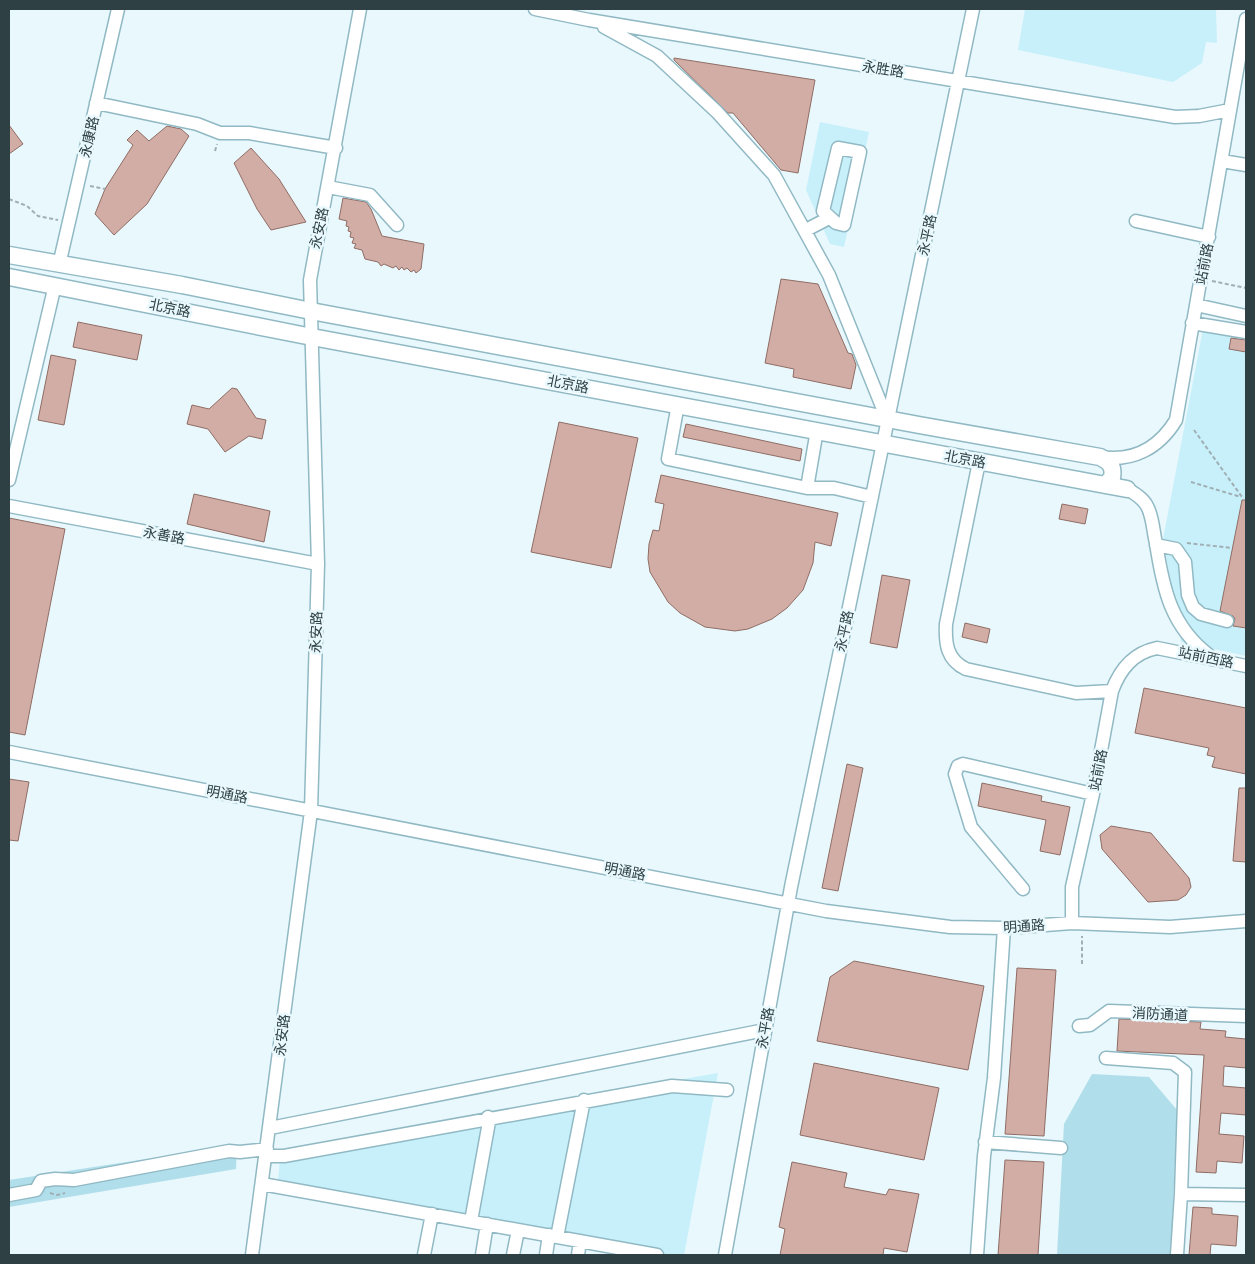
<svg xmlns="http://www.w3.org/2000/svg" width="1255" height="1264" viewBox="0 0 1255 1264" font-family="'PT Sans Narrow','Noto Sans SC',sans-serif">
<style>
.built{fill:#c8f0fb}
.green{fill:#b0deea}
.building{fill:#d2ada5;stroke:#8f6d65}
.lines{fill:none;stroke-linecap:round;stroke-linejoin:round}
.minor-casing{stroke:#91b9c4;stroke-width:15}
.major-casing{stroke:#91b9c4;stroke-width:19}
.path{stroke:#9fafb4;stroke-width:2;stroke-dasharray:4 2.5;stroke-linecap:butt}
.minor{stroke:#fff;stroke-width:12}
.major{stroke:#fff;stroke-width:16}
.labels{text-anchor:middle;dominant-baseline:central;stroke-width:5;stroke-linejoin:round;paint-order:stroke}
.street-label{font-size:14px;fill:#2f4044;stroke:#e8f8fd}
</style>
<rect width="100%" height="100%" fill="#e8f8fd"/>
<!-- built -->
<path class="built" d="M1025,9H1216L1217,43L1206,42L1202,63L1173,82L1018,50Z
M820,122L869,132L844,247L830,244L806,190Z
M1203,329L1246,337V656L1181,642L1163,539Z
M718,1073L684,1255H625L277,1190L281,1149Z"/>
<!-- green -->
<path class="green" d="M1092,1074L1149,1077L1177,1110L1171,1255H1057L1064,1124Z
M237,1145L236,1169L9,1207V1180Z"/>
<!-- building -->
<path class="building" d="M674,58L815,80L798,173L781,170L733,113H728L674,60Z
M9,125L23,144L9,154Z
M167,126L181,129L189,136L147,204L114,235L95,214L105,189L133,145L127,140L137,130L149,141Z
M251,148L279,179L306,222L271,230L257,209L234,163Z
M343,198L366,202L371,209L382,236L424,244L421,269L416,273L414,270L411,272L407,268L404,270L402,267L399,270L396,266L393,268L384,264L381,266L378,262L365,259L362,250L354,248L356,244L352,243L354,238L350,237L351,232L348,231L349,227L346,226L347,221L339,219Z
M781,279L818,284L848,353L852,354L856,365L851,389L793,377L794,369L765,363Z
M78,322L142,335L137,360L73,347Z
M1231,338L1246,340V352L1229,349Z
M51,355L76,360L64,425L38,420Z
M232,388L237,389L256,418L266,420L262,439L249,436L225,452L208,429L187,424L192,405L209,409Z
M559,422L638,438L611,568L531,552Z
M686,424L802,449L800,461L683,437Z
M661,475L838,513L831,546L815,542L813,563L803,590L787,608L772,619L748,629L735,631L705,627L680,613L668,602L650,572L648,559L649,544L653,530L659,531L664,504L655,502Z
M194,494L270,511L264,542L187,524Z
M1242,500H1246V628L1233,626L1235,619L1233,616L1220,611Z
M1062,504L1088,509L1085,524L1059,519Z
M9,518L65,529L25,735L9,732Z
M882,575L910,580L897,648L870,643Z
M965,623L990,629L987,643L962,637Z
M1144,688L1246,708V774L1212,767L1215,757L1207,755L1209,748L1135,733Z
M847,764L863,768L838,891L822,888Z
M9,779L29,782L18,841L9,840Z
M982,783L1042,796L1041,801L1070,807L1060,855L1040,851L1046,820L978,806Z
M1239,788H1246V862L1233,861Z
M1111,826L1151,833L1189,878L1191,887L1186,895L1178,900L1148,902L1102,849L1100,835Z
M854,961L984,986L968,1070L817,1041L830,977Z
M1017,968L1056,970L1044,1136L1005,1134Z
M1119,1019L1201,1022L1200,1029L1226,1031L1225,1037L1246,1039V1068L1224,1066L1223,1086L1246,1088V1115L1221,1113L1219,1134L1244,1136L1242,1163L1217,1161L1216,1173L1196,1172L1204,1055L1117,1051Z
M814,1063L939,1088L924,1160L800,1135Z
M1005,1160L1044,1162L1038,1255H998Z
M792,1162L847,1173L844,1187L886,1195L889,1189L919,1194L907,1252L884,1248L883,1255H780L785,1229L779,1227Z
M1193,1207L1212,1208V1214L1238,1216L1236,1246L1211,1244L1210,1255H1189Z"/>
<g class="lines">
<defs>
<path id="minor" d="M535,9L589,20L1175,117L1199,116L1230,110
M604,27L657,56L717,112L774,175L829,275L887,419
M96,103L197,124L220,133H249L336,148
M838,148L860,152L844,225L836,223L823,211Z
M1222,161L1246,165
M328,187L370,195L397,225
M1136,221L1209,237
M806,230L829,218
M59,265L118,9
M1196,305L1246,316
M1192,323L1246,332
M678,404L668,459L807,488L817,430
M1100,457C1133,462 1159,448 1176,420L1246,19
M979,462L946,624C945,644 947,660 966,669L1076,693L1112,691
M9,480L55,285
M807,488H834L872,497
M1127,489C1134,493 1143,498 1147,506C1153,517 1153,531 1156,543C1163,589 1171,627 1210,656
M9,506L318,564
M1156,545L1176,549L1185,562L1188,595L1193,607L1201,614L1227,621
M9,752L826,911L950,927L1004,928L1072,923L1170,927L1246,921
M1023,889L971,827L955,774L958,766L963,764L1093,794
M1072,923V887L1093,794L1112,691C1120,669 1133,653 1157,648L1246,666
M1079,1026L1090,1025L1109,1011L1246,1016
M1106,1058L1173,1063L1185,1072L1181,1194L1177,1255
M270,1128L765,1030
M985,1142L1061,1148
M266,1156H284L672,1086L727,1090
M262,1184L657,1255
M1181,1194L1246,1195
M9,1195L36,1190L41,1181L55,1179L74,1180L229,1151L240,1152L267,1149
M471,1221L489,1122L488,1117
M557,1237L584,1100
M252,1255L311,811L318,564L310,280L360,9
M424,1255L432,1214
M482,1255L487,1224
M513,1255L518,1230
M546,1255L549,1235
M578,1255L580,1241
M725,1255L791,887L973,9
M977,1255L984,1156L994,1078L1004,928"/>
<path id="major" d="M9,255L182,285L311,311L919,425L1100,457C1110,462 1114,466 1112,478L1105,485
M9,277L312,337L1127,489"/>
</defs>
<!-- minor casing -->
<use href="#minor" class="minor-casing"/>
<!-- major casing -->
<use href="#major" class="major-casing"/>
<!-- path -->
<path class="path" d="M215,151L217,144
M90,186L105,189
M9,199L27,206L38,216L58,220
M1212,281L1246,288
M1194,430L1242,497
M1191,482L1241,497
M1187,543L1232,548
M1082,964V936
M50,1193L57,1195L65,1193"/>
<!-- minor -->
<use href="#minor" class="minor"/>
<!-- major -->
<use href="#major" class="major"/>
</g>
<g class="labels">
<!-- street labels -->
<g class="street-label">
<text transform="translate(883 69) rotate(9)">永胜路</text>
<text transform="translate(89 137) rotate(-77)">永康路</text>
<text transform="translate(319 228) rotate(-78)">永安路</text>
<text transform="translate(927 235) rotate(-78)">永平路</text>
<text transform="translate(1204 264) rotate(-79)">站前路</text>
<text transform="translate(170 308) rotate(12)">北京路</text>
<text transform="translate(568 384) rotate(11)">北京路</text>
<text transform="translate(965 459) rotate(11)">北京路</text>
<text transform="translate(164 535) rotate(10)">永善路</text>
<text transform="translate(844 631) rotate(-78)">永平路</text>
<text transform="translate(316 632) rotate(-88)">永安路</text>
<text transform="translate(1206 657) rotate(12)">站前西路</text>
<text transform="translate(1098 770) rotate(-79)">站前路</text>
<text transform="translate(227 794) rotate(11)">明通路</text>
<text transform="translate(625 871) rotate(11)">明通路</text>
<text transform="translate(1024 926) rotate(-4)">明通路</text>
<text transform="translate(1160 1014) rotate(3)">消防通道</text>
<text transform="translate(765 1028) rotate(-80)">永平路</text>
<text transform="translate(282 1035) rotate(-83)">永安路</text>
</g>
</g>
<!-- border -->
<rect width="1255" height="1264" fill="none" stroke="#2f4044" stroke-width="20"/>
</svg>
